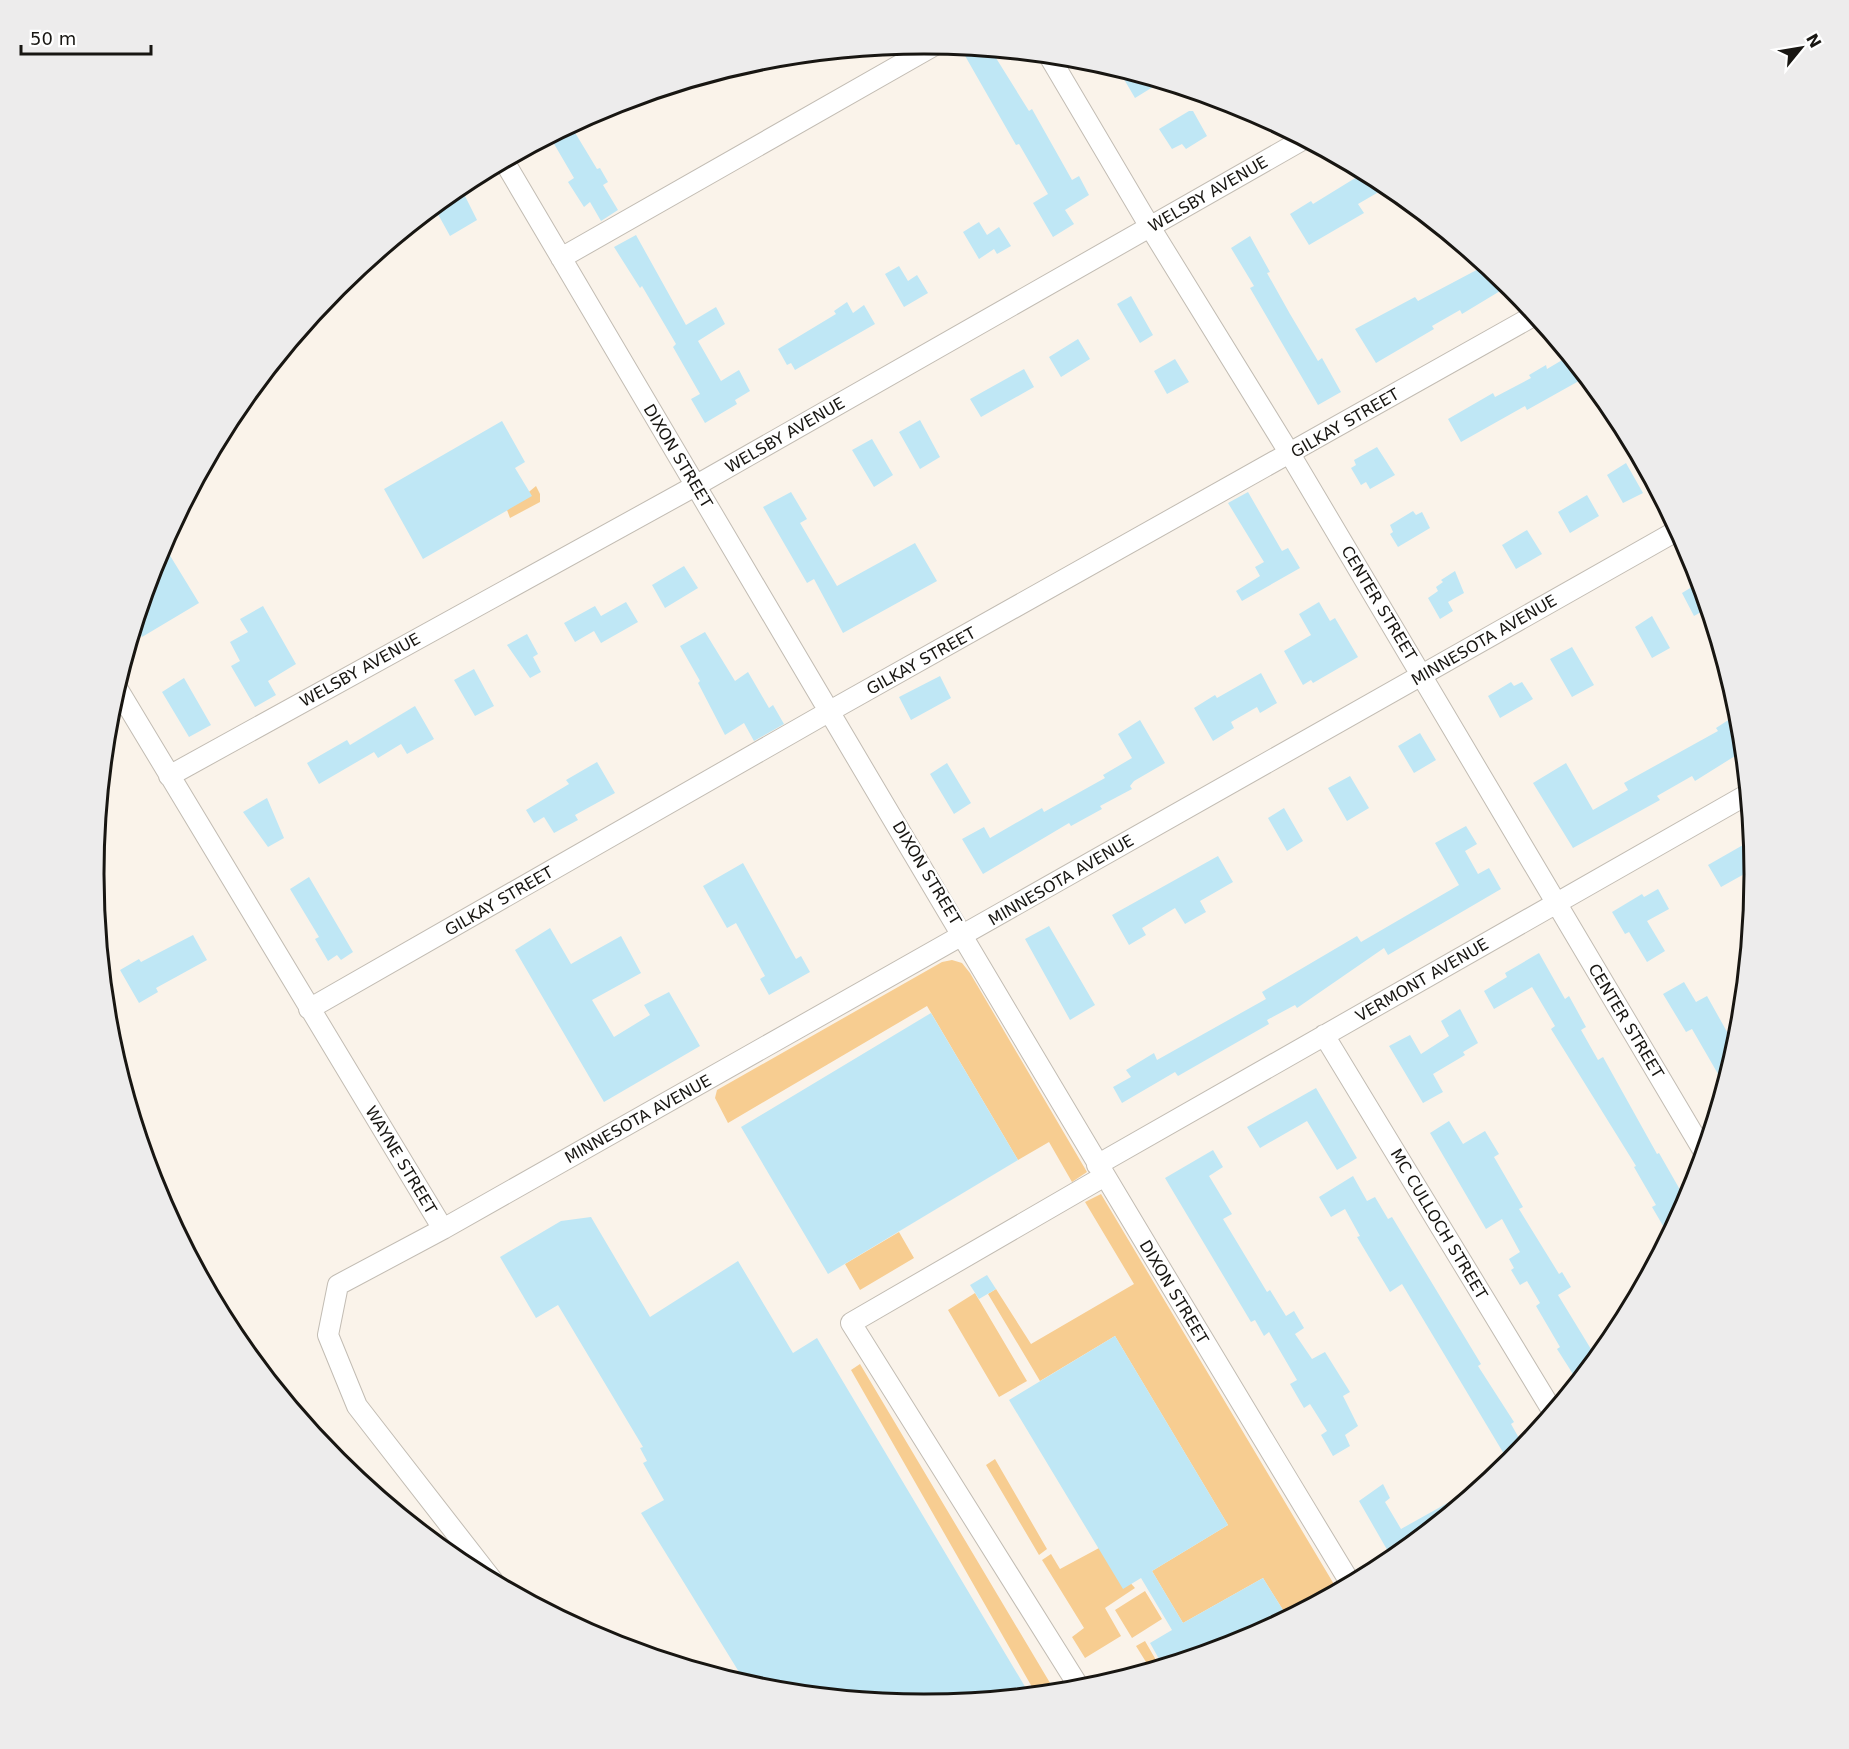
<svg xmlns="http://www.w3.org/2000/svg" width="1849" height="1749" viewBox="0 0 1849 1749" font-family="'DejaVu Sans',sans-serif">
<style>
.green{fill:#f7cd91}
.building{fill:#bfe7f5}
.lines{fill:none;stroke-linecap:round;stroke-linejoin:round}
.minor-casing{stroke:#c2bcb3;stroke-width:22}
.minor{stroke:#fff;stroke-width:20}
.labels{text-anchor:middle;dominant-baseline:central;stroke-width:5;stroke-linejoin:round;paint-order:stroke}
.street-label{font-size:16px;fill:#181612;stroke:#fff}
.rim{fill:none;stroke:#181612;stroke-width:3}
</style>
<rect width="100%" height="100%" fill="#faf3ea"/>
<!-- green -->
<path class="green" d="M536,486L540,494V502L510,518L507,510Z
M952,960L962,963L970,973L1087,1172L1072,1182L1049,1142L1018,1160L927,1006L728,1123L715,1098L717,1090L942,962Z
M1101,1194L1338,1591L1288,1618L1263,1578L1183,1623L1152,1571L1228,1525L1115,1336L1040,1381L988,1294L996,1289L1031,1344L1134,1284L1085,1202Z
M899,1232L914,1258L860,1290L845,1264Z
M975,1293L1027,1381L999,1397L948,1310Z
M860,1364L1056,1693L1036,1694L851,1370Z
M995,1459L1047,1549L1039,1555L986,1465Z
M1099,1548L1135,1588L1105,1608L1121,1636L1085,1658L1072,1637L1084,1628L1042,1560L1051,1554L1060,1569Z
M1145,1591L1162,1619L1132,1638L1115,1610Z
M1145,1641L1160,1667L1151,1670L1136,1646Z"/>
<!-- building -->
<path class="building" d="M960,47L991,50L1029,111L1032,109L1072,180L1079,176L1089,195L1065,210L1074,224L1053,237L1033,203L1048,194L1019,144L1016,145Z
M1118,69L1161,82L1135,98Z
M1189,111H1193L1207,136L1186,149L1182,144L1172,149L1159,129Z
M571,126L597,169L600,168L608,182L603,185L618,210L601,221L590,202L584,207L568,182L574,178L550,137Z
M1365,172L1389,186L1358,204L1364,213L1309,245L1290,214L1311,201L1313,204Z
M461,188L477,220L450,236L434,207Z
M979,222L987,235L999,227L1011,246L997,254L994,249L979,259L963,232Z
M636,235L686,325L716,307L725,324L698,341L721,381L739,370L750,391L735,400L737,404L705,423L691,399L700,394L673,347L676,344L642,286L640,288L614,247Z
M1250,236L1270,272L1267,273L1290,314L1318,361L1322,358L1341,392L1318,405L1250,288L1254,286L1231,248Z
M1486,265L1510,285L1462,314L1460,310L1432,326L1434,329L1376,363L1355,329L1415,297L1418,301Z
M899,266L908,281L917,275L928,293L904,307L885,274Z
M1131,296L1153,335L1140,343L1117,304Z
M847,302L853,313L864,305L875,324L795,370L791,363L787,365L778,349L836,314L834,311Z
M1078,339L1090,359L1061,377L1049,357Z
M1569,356L1586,377L1527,410L1525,406L1461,442L1448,419L1493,393L1495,397L1531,378L1529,375L1546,365L1547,369Z
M1175,359L1189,382L1167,394L1154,371Z
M1024,369L1034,387L981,417L970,399Z
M920,420L940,457L920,469L899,432Z
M502,421L525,462L515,468L532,496L423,559L384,489Z
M872,439L893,475L874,487L852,450Z
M1377,447L1395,475L1370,489L1366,482L1361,485L1351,468L1356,465L1354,460Z
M1626,463L1643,493L1623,503L1607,475Z
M791,492L807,519L800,523L837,586L915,543L937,581L843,633L814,579L807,583L763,507Z
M1248,492L1282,551L1288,548L1300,568L1242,601L1236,591L1260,576L1255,567L1264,562L1228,503Z
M1587,495L1599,516L1570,533L1558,512Z
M1413,511L1416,515L1422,512L1430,528L1398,547L1390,534L1393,532L1390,525Z
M1527,530L1542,554L1516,569L1502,545Z
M163,544L199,603L142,637L135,627L157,556Z
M684,566L698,588L665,608L652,585Z
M1455,571L1464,593L1448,602L1453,611L1440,619L1428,598L1438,591L1436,587L1443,582L1441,580Z
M1700,582L1708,608L1694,616L1682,593Z
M626,602L638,622L601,643L594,631L575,642L564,623L595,606L601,616Z
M1319,602L1330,621L1335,618L1358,657L1313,683L1311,680L1303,685L1284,651L1311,635L1299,614Z
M263,606L296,664L268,681L276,695L255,707L231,666L240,661L230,642L248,632L240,619Z
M1652,616L1670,648L1652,658L1635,627Z
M705,632L735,681L748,672L769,708L773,705L784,724L754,741L744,723L725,735L698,683L700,681L680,646Z
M527,634L538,654L533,657L541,672L530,678L507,645Z
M1572,647L1594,685L1572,697L1550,659Z
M474,669L494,706L475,716L454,680Z
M1261,673L1277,703L1260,713L1257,707L1231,722L1234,728L1213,741L1194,708L1215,695L1217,698Z
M940,676L951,698L911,720L899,697Z
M184,678L211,725L189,737L162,692Z
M1511,682L1514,686L1522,682L1533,699L1500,718L1488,696Z
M415,706L434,739L407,754L401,744L378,758L374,752L319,784L307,763L347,740L350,745Z
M1733,717L1737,725L1741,723L1743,751L1695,781L1692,776L1657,796L1660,800L1573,848L1533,783L1566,763L1593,810L1628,790L1624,783L1718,731L1716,728Z
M1140,720L1165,763L1134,781L1130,786L1132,789L1100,806L1102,809L1071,826L1069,823L983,874L962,839L984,827L990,838L1042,808L1044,812L1105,778L1103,775L1132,758L1118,734Z
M1420,733L1436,760L1414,773L1398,746Z
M597,762L615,793L575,815L578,820L554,833L544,817L534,823L526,810L569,784L566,780Z
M947,763L971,803L954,814L930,774Z
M1350,776L1369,808L1347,821L1328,788Z
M267,798L284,838L268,847L243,812Z
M1284,808L1303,841L1287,851L1268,818Z
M1466,826L1477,844L1465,851L1478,874L1489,868L1501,889L1388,955L1384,948L1297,1008L1295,1005L1267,1020L1269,1024L1178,1076L1175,1072L1122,1103L1113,1087L1131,1077L1126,1070L1154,1053L1157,1060L1266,999L1262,992L1357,936L1361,942L1459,885L1435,843Z
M1743,845L1755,868L1721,887L1708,865Z
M1218,856L1233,882L1200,901L1206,912L1185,924L1175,908L1142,928L1146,935L1129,945L1112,915Z
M743,863L796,959L801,956L810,972L769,995L760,979L765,976L736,923L727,928L703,886Z
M309,877L353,952L341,960L337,955L328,961L315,939L319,937L290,889Z
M1658,889L1669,909L1647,921L1665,951L1647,962L1629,932L1625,934L1612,912L1642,894L1644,897Z
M1049,926L1095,1005L1070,1020L1025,939Z
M550,928L571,964L621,936L641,973L592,1000L614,1037L650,1015L644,1005L669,992L700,1046L604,1102L515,950Z
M193,935L207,960L156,988L158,992L139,1003L120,970L139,959L141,962Z
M1539,953L1565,999L1569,996L1586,1027L1581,1030L1598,1060L1603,1057L1657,1154L1659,1153L1687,1202L1669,1236L1652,1207L1656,1205L1634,1167L1636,1166L1551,1029L1555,1026L1532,987L1494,1009L1484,991L1507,977L1505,973Z
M1684,982L1696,1002L1707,996L1736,1048L1725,1086L1692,1029L1686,1032L1663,994Z
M1460,1009L1478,1043L1463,1052L1465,1055L1433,1074L1443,1092L1423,1103L1389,1046L1410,1035L1421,1054L1449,1036L1441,1021Z
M931,1013L1018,1160L828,1274L741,1127Z
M1316,1088L1357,1158L1337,1170L1307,1121L1260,1148L1247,1127Z
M1449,1121L1463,1144L1485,1131L1499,1154L1494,1157L1523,1207L1519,1209L1559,1274L1562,1272L1571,1287L1558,1295L1597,1359L1578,1382L1557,1349L1560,1347L1536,1306L1540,1303L1527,1281L1520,1285L1511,1270L1514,1268L1509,1259L1520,1252L1502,1219L1486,1229L1430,1133Z
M1213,1150L1223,1167L1209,1176L1232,1214L1223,1219L1267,1292L1270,1290L1286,1316L1294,1311L1304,1328L1295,1334L1312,1359L1325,1352L1350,1392L1343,1396L1358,1426L1345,1435L1350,1446L1333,1456L1321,1435L1327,1431L1310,1404L1304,1408L1290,1384L1297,1380L1269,1332L1264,1336L1255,1320L1251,1322L1165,1178Z
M1353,1176L1367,1201L1375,1197L1388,1219L1392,1217L1481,1364L1478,1366L1514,1422L1511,1424L1524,1447L1510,1464L1402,1284L1390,1292L1357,1237L1360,1236L1345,1209L1331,1217L1319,1197Z
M591,1217L650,1317L738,1261L793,1353L817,1338L1030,1695L924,1706L762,1689L747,1685L641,1513L664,1500L643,1463L647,1461L640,1448L643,1447L558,1305L536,1318L500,1257L561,1221Z
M987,1275L996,1289L979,1299L970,1285Z
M1115,1336L1228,1525L1152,1571L1183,1623L1263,1578L1288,1618L1242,1642L1163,1666L1150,1643L1172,1630L1141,1578L1123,1589L1009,1400Z
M1383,1484L1390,1498L1385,1502L1401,1529L1460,1496L1463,1502L1393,1560L1359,1501Z"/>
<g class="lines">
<defs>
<path id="minor" d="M1049,56L1150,227L1290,454L1704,1152
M504,161C785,637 1065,1113 1351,1584
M561,258L935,45
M117,688L443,1229
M169,776L695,486L1304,139
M309,1009L830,711L1535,315
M1324,1035L1553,1412
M1097,1165L1748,794
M493,1581L357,1406L328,1335L338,1285L443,1229L1678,530
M1081,1690L851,1323L1103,1177"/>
</defs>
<!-- minor casing -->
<use href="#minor" class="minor-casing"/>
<!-- minor -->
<use href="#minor" class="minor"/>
</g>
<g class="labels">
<!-- street labels -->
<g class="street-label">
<text transform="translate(1208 194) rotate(-30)">WELSBY AVENUE</text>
<text transform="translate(1345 423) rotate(-30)">GILKAY STREET</text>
<text transform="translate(785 435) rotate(-30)">WELSBY AVENUE</text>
<text transform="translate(678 456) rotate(59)">DIXON STREET</text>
<text transform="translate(1379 603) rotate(59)">CENTER STREET</text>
<text transform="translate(1484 640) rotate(-30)">MINNESOTA AVENUE</text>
<text transform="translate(921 661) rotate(-29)">GILKAY STREET</text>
<text transform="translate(360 670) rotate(-29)">WELSBY AVENUE</text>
<text transform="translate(927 873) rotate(59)">DIXON STREET</text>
<text transform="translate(1061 880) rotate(-30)">MINNESOTA AVENUE</text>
<text transform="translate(499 901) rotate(-30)">GILKAY STREET</text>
<text transform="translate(1422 980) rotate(-30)">VERMONT AVENUE</text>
<text transform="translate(1626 1021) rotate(59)">CENTER STREET</text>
<text transform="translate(638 1119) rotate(-29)">MINNESOTA AVENUE</text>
<text transform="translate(401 1160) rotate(59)">WAYNE STREET</text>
<text transform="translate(1439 1224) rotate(59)">MC CULLOCH STREET</text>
<text transform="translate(1174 1292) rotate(59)">DIXON STREET</text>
</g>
</g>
<!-- crop -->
<path d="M0 0H1849V1749H0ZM104 874a820 820 0 1 1 1640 0a820 820 0 1 1-1640 0Z" fill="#edecec" fill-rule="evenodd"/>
<path class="rim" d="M104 874a820 820 0 1 1 1640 0a820 820 0 1 1-1640 0Z"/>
<!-- north arrow -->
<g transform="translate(1801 48) rotate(60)" stroke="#ffffff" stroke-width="4.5" paint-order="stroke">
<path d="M0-4.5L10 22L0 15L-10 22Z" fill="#181612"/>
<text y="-9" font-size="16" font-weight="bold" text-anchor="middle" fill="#181612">N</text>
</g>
<!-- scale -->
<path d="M21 45v9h130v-9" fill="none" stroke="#181612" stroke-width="3"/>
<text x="30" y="45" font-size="18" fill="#181612" stroke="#ffffff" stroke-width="4.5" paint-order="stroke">50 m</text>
</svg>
